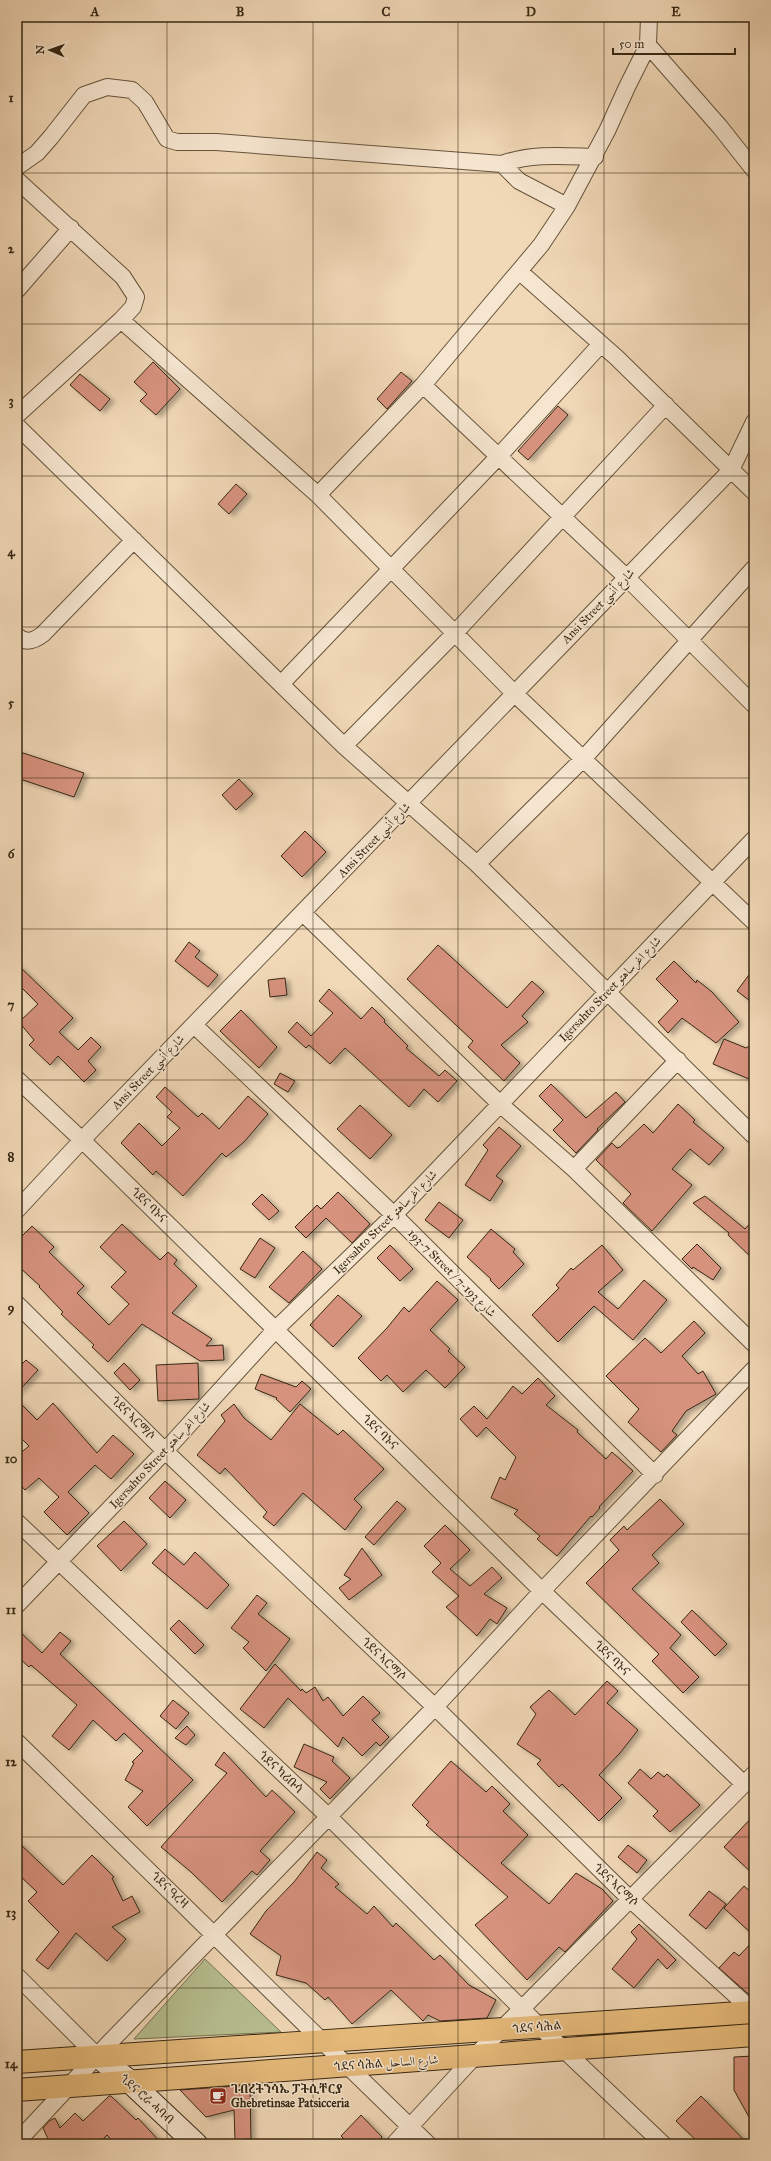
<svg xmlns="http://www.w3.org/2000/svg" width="771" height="2161" viewBox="0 0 771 2161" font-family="'IM FELL Great Primer',Amiri,'Noto Serif Ethiopic',serif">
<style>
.green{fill:#b7bf90;stroke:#777452}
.building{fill:#d7927e;stroke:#372813;filter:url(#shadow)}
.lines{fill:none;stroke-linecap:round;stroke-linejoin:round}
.street-casing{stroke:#66543c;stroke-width:18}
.secondary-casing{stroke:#372813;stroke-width:24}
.highway-casing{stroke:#372813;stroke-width:24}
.street{stroke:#f6e6d0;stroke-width:16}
.secondary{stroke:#f6e6d0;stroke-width:22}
.highway{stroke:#e8bc7c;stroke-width:22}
.grid{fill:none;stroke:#372813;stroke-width:1;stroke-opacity:0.55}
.labels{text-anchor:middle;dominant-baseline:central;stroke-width:3;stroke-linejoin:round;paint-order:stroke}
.street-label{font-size:12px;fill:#372813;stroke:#f6e6d0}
.poi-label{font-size:12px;font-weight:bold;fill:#372813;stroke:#f6e6d0;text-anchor:start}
.neatline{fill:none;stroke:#372813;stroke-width:1.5}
.grid-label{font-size:13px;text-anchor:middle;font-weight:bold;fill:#372813}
</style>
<defs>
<filter id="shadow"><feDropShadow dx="4.5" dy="2.5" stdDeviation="2" flood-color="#0004"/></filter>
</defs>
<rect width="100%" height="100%" fill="#f1d8b7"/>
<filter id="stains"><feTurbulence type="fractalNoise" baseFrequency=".005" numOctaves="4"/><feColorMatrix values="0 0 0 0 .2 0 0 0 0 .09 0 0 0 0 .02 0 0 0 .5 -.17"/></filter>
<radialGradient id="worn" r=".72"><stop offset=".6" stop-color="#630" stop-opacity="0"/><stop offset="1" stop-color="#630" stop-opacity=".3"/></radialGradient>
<!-- green -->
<path class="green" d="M205,1959L281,2032L134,2039Z"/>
<!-- building -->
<path class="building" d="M153,362L180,389L156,415L140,401L147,394L134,382Z
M401,372L412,381L387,409L377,399Z
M80,374L110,399L100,411L70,385Z
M558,406L568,415L528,460L518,451Z
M236,484L247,494L229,514L218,504Z
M17,751L84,773L74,797L17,778Z
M239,779L253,794L236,810L222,795Z
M305,831L326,852L302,877L281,856Z
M189,942L200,951L195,957L218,975L208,987L175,961Z
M438,945L507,1008L532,981L544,992L522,1016L528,1022L501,1045L520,1063L504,1081L468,1047L473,1041L407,979Z
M674,961L696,983L697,980L712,992L739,1022L716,1043L682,1018L668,1033L658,1022L678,1001L656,979Z
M17,964L73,1018L59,1032L78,1050L91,1037L101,1047L88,1061L96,1070L84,1082L58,1056L50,1065L29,1045L34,1040L19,1022L38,1004L17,983Z
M754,968V1004L737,991Z
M285,978L287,995L270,997L268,980Z
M329,989L361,1019L372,1007L385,1020L384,1022L408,1046L406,1048L439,1076L445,1070L457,1081L438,1102L424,1089L409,1107L345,1048L330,1064L309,1045L306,1048L288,1032L297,1022L311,1036L333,1013L319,1001Z
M241,1010L277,1047L259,1068L220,1031Z
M724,1039L746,1048L754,1043V1081L713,1064Z
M280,1073L295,1081L288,1092L274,1084Z
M551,1084L586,1118L616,1092L625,1102L597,1129L598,1130L576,1153L553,1130L563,1120L539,1096Z
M165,1087L198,1117L202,1113L219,1129L248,1096L268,1114L244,1142L226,1157L222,1153L183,1196L156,1171L153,1175L121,1143L139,1123L162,1146L180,1128L167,1117L172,1112L156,1097Z
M678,1104L695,1120L693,1122L724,1148L709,1165L690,1149L672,1169L692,1185L652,1231L623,1203L631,1194L596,1160L612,1143L617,1148L620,1147L644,1124L653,1133Z
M360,1105L392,1135L370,1159L337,1129Z
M499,1127L521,1146L496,1176L503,1181L490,1201L465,1185L488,1150L483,1145Z
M338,1192L370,1224L352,1243L326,1218L306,1238L295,1227L317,1205L321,1209Z
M262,1194L279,1211L269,1220L252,1204Z
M705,1196L745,1229L754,1219V1260L728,1235L729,1233L693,1203Z
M439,1202L463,1220L449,1238L425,1220Z
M122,1224L160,1260L168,1252L177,1260L174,1264L197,1286L172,1313L212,1339L206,1346L223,1345L224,1360L200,1361L142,1324L108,1362L92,1347L94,1345L61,1314L63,1312L39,1287L40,1286L17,1265V1241L32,1226L54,1247L49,1252L84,1286L77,1293L109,1325L129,1304L111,1287L126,1272L100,1247Z
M491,1229L515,1249L513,1252L524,1264L499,1289L490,1280L491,1279L467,1257Z
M260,1238L275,1248L255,1278L240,1269Z
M697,1244L721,1268L713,1280L693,1267L692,1269L682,1259Z
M390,1245L413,1269L400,1281L377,1258Z
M602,1245L623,1270L598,1292L618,1309L644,1280L667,1300L633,1340L594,1306L558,1342L532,1315L559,1288L556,1285L571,1268L573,1270Z
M303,1251L322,1269L289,1303L269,1287Z
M437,1281L458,1300L430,1330L450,1349L448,1351L465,1367L445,1388L426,1370L403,1392L387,1375L381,1381L358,1358L387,1328L404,1307L409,1312Z
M338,1295L362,1316L333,1347L310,1325Z
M694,1321L705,1333L682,1356L698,1374L703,1371L716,1394L686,1411L672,1431L677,1435L661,1452L628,1422L639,1409L606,1376L645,1338L661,1353Z
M26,1360L38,1370L17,1393V1369Z
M124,1363L140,1380L130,1390L114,1373Z
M198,1363L199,1399L158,1401L156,1365Z
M261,1374L296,1387L302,1381L311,1389L290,1412L276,1399L277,1398L255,1389Z
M538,1378L555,1396L546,1405L578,1430L577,1432L606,1459L612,1452L633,1471L599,1507L600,1508L592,1517L591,1516L557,1556L537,1539L540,1536L514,1514L518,1510L491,1498L500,1477L505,1480L516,1457L486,1427L477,1437L460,1419L474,1406L487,1419L513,1386L522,1394Z
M17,1400L37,1420L53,1403L97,1453L113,1435L134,1454L111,1479L95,1465L68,1492L89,1513L67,1535L44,1512L59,1497L39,1478L25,1490L17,1481V1456L29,1446L17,1434Z
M234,1404L244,1418L271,1440L300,1404L338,1435L343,1430L384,1469L354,1499L362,1507L345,1530L303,1493L274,1526L263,1517L267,1512L225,1468L220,1474L197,1455L225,1421L221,1415Z
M165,1481L186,1500L170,1518L149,1498Z
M660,1499L684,1524L652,1555L659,1563L632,1589L681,1635L670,1648L699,1677L683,1693L652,1661L659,1654L586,1583L619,1550L610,1540L624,1526L627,1530Z
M397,1501L406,1509L374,1545L365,1537Z
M124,1521L147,1544L121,1571L97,1546Z
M445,1525L470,1550L450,1569L470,1586L492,1567L502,1578L484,1594L507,1608L497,1624L490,1619L477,1636L446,1607L459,1596L432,1572L441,1563L424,1546Z
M362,1548L382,1575L349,1600L339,1588L351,1579L344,1575Z
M165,1549L184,1565L195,1552L229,1585L207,1609L152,1563Z
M257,1595L267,1603L258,1614L290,1639L266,1671L243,1648L249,1642L231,1628Z
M692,1610L727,1644L715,1656L681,1622Z
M179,1620L204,1645L195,1654L170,1629Z
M17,1629L42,1653L60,1632L71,1641L60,1654L193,1780L147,1826L128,1807L143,1791L125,1780L134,1763L132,1762L143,1751L124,1733L116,1741L93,1720L69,1750L52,1736L77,1705L31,1665L29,1667L17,1656Z
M275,1664L301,1691L302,1689L306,1693L315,1687L323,1701L328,1697L343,1716L363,1696L380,1713L372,1720L389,1737L380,1746L376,1742L362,1756L343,1737L338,1747L288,1698L264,1728L240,1709Z
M607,1681L618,1691L607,1703L638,1730L620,1753L599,1775L622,1798L599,1821L562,1784L559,1787L537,1764L541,1760L517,1744L536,1714L530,1707L549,1690L575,1715Z
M173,1700L189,1713L176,1729L160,1716Z
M187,1726L195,1735L186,1745L175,1738Z
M304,1744L334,1757L332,1761L350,1778L330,1799L320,1789L327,1782L294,1767Z
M224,1752L266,1797L272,1790L295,1812L260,1851L270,1860L257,1875L252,1871L222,1902L191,1872L161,1847L227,1773L215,1765Z
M451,1761L486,1792L492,1786L510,1804L503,1811L528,1835L501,1863L549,1904L576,1873L602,1889L613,1901L565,1952L559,1947L527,1980L475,1925L508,1897L426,1825L429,1822L412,1805Z
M640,1769L651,1779L658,1772L664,1777L667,1774L700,1805L670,1832L653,1816L658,1811L628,1783Z
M754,1815V1875L724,1847Z
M17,1841L63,1885L92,1855L114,1877L112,1878L123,1901L132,1896L140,1912L112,1927L126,1939L107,1961L76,1933L48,1969L36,1960L59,1932L28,1901L37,1892L17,1873Z
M628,1845L647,1860L637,1873L618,1857Z
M317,1852L327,1860L321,1868L339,1884L335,1887L367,1914L374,1906L393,1927L396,1923L434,1960L440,1955L469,1985L496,2000L487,2018L440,2021L428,2015L423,2021L391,1990L352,2024L328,1997L325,2000L306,1983L276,1975L281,1956L250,1934L266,1911L294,1882Z
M744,1886L754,1895V1936L724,1908Z
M709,1891L726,1904L706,1929L689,1915Z
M639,1924L676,1960L667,1969L658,1959L634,1988L612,1969L637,1939L631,1932Z
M754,1940V1999L719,1968L734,1952L739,1956Z
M754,2056V2126L734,2090V2057Z
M250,2085L251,2139L235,2140L234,2110L206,2117L180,2090Z
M109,2096H111L136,2120L138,2118L162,2144H115L107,2135L98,2144H43L48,2139L43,2128L49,2121L55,2118L60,2128L75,2113L83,2121Z
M701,2096L748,2144H700L676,2121Z
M361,2115L382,2137L375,2144H349L341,2136Z"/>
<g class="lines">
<defs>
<path id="street" d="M648,45L720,127L754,170
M502,164L519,181L567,206
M17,167L37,153L51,137L84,95L107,87L132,90L145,102L167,139L177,142H216L502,164C532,153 563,156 595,157
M17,180L123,277L136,297L133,307L121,320L17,415
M520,272L617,358L754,492
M17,290L71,228
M121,320L318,495L514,693L754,922
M423,385L625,576L754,705
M17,426L344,746L477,864L754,1136
M318,495L423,385L541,245L567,206L607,131L627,87L648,45L649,17
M17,636C26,644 34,641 43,634L134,540
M281,684L499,456L601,344
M344,746L455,633L666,405
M477,864L584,758L754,568
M303,913L500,1104L574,1169L754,1344
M194,1025L394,1215L655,1475
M17,1079L82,1140L542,1591L744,1784
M574,1169L678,1060
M17,1210L82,1140L731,470L754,422
M17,1304L165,1451L435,1707L631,1900L754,2012
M17,1522L329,1817L540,2027L663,2144
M17,1605L165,1451L276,1329L394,1215L754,839
M17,1742C155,1876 290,2011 428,2144
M17,1976L97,2056
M17,2142L110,2042L435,1707L542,1591L754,1369
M394,2144L475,2056L754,1774"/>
<path id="secondary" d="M97,2056L128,2080L196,2144"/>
<path id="highway" d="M17,2062L754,2012
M17,2090L754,2035"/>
</defs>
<!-- street casing -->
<use href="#street" class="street-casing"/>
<!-- secondary casing -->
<use href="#secondary" class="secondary-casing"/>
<!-- highway casing -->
<use href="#highway" class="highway-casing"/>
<!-- street -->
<use href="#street" class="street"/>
<!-- secondary -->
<use href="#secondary" class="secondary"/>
<!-- highway -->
<use href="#highway" class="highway"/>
</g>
<!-- grid -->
<path class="grid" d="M167,17V2144M313,17V2144M458,17V2144M604,17V2144M17,173H754M17,324H754M17,476H754M17,627H754M17,778H754M17,929H754M17,1080H754M17,1232H754M17,1383H754M17,1534H754M17,1685H754M17,1837H754M17,1988H754"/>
<!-- icons -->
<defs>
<symbol id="cafe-square" viewBox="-11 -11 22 22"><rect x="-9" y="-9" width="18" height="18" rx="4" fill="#8f2418" stroke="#f6e6d0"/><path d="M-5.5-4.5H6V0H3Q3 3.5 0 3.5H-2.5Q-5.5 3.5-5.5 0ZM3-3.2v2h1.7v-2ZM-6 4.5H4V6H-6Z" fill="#fff"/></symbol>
</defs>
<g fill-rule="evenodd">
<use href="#cafe-square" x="208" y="2086" width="20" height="20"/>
</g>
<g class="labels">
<!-- street labels -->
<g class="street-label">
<text transform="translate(598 606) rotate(-46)">Ansi Street شارع أنسي</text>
<text transform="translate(374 840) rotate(-46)">Ansi Street شارع أنسي</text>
<text transform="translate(610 989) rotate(-46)">Igersahto Street شارع اغرساهتو</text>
<text transform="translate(148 1072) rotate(-46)">Ansi Street شارع أنسي</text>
<text transform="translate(149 1205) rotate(44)">ጎደና ባኑና</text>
<text transform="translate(385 1222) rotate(-45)">Igersahto Street شارع اغرساهتو</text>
<text transform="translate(452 1273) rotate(45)">193-7 Street / شارع 193-7</text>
<text transform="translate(133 1418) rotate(45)">ጎደና ኣርማሶ</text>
<text transform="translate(380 1432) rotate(44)">ጎደና ባኑና</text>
<text transform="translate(160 1455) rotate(-47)">Igersahto Street شارع اغرساهتو</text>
<text transform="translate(612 1658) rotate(44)">ጎደና ባኑና</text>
<text transform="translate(384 1659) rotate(44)">ጎደና ኣርማሶ</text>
<text transform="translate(281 1772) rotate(43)">ጎደና ካሪቡሳ</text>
<text transform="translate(616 1885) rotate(44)">ጎደና ኣርማሶ</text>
<text transform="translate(170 1890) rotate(44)">ጎደና ዓረዛ</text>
<text transform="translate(537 2027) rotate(-4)">ጎደና ሳሕል</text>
<text transform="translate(386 2063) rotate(-4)">ጎደና ሳሕል شارع الساحل</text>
<text transform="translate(147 2099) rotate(42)">ጎደና ሮራ ሓባብ</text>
</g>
<!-- poi labels -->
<g class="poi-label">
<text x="231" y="2089">ገብረትንሳኤ ፓትሲቸርያ<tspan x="231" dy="14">Ghebretinsae Patsicceria</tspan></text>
</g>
</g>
<!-- margin -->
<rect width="771" height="2161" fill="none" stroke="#f1d8b7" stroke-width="44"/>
<!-- north arrow -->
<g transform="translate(50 50) rotate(272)" stroke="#f6e6d0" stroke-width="3" paint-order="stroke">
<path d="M0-3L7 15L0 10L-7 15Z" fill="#372813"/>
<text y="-6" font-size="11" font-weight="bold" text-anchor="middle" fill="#372813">N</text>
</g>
<!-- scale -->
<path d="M613 48v6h122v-6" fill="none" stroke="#372813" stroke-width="2"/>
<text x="619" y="48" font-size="12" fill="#372813" stroke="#f6e6d0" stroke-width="3" paint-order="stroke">50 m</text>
<rect x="22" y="22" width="727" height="2117" class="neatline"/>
<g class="grid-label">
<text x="95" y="16">A</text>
<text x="240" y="16">B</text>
<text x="386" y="16">C</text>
<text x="531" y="16">D</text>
<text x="676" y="16">E</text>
<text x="11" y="102">1</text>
<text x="11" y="253">2</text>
<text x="11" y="405">3</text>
<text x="11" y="556">4</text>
<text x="11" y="707">5</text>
<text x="11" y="858">6</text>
<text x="11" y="1009">7</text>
<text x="11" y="1161">8</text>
<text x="11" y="1312">9</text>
<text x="11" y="1463">10</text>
<text x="11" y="1614">11</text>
<text x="11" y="1766">12</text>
<text x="11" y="1917">13</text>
<text x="11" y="2068">14</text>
</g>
<rect width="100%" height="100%" filter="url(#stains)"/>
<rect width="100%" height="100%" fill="url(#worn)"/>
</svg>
